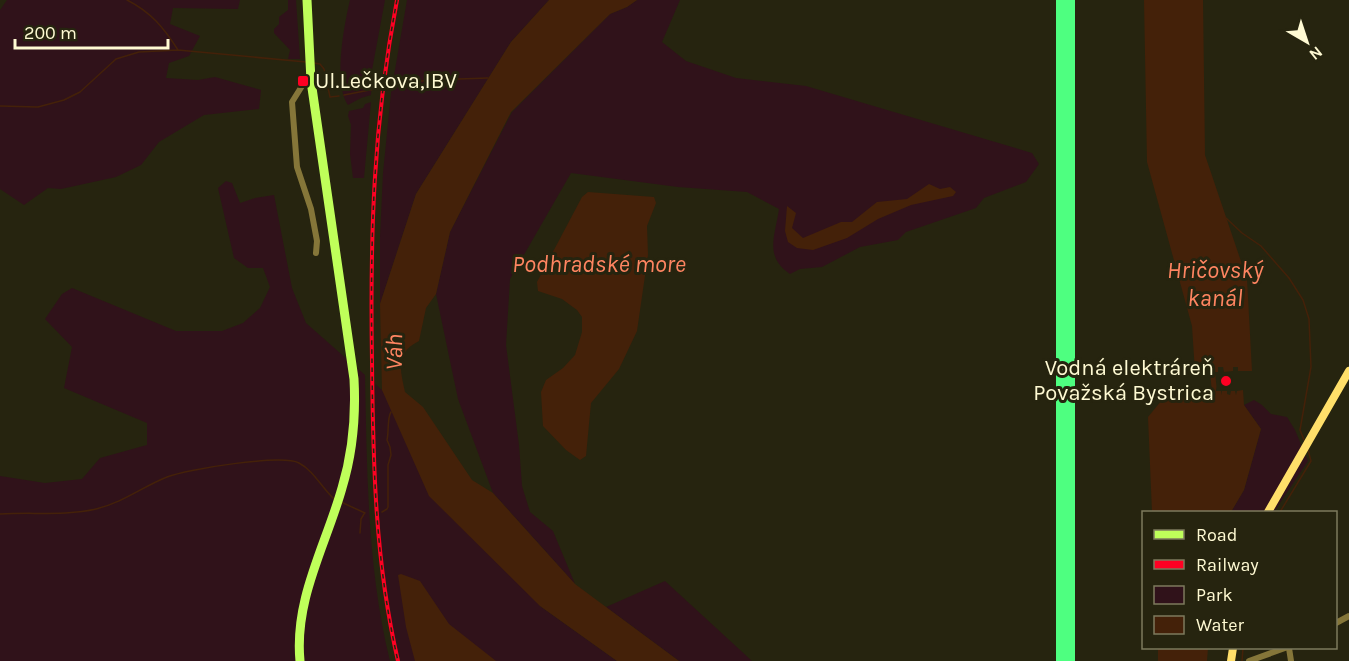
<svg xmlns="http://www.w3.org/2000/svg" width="1349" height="661" viewBox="0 0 1349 661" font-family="Karla,sans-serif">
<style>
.green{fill:#30121a}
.water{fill:#442109}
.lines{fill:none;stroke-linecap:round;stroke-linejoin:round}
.stream{stroke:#442109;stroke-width:1.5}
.canal{stroke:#442109;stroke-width:5}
.street{stroke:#857639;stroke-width:6}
.secondary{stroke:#ffdf6a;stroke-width:8}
.primary{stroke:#bfff5a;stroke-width:9}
.highway{stroke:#4eff80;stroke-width:10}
.rail-casing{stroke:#fe0023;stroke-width:4}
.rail{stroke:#26240f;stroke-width:1.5;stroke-dasharray:4.5;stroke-linecap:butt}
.poi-dot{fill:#fe0023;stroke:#26240f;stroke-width:2}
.labels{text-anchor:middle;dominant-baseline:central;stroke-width:6;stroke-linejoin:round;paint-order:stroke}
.poi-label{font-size:22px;fill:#fffad3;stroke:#26240f;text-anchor:start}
.water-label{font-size:24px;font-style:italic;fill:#ff8561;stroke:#26240f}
</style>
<rect width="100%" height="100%" fill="#26240f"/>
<!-- green -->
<path class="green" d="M7,0H240L238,9L173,8L170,24L200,36L189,56L169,63L166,78L198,80L215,77L261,90L259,109L204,115L159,142L141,165L116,177L61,189L48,188L24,205L0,189V10Z
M288,0H296L300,59H288L290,50L274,33V29L279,24V17L288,10Z
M350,0H385L372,70L371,95L361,98L348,105C333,84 344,25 350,0Z
M407,0H549L511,42L416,194L380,304V237L383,173L391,93Z
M637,0H680L662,42L686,61L736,78L806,86L1032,153L1039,164L1026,182L984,198L976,208L906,232L898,240L860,247L822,267L800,269L790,274C764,256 775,237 779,209L747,192L678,187L571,173L510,279L506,345L519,445L522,486L530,512L553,531L575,584L493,493L458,399L436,294L450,232L512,112L610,14L627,7Z
M371,102L364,178H353L350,154L351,125L348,116L349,111L363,108L365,104Z
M226,181L232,183L240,203L255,198L274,195L292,288L306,323L365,375C367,471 367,568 390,661H0V476L45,483L82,479L100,458L147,445V423L64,388L72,347L45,319L62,294L72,288L176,331H222L243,323L260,308L270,287L263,268H248L234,258L218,188Z
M375,384L382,390L540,606L617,661H400C378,571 376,476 375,384Z
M1254,400L1262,405L1271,414L1287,417L1295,430L1308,461L1274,512H1231L1244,490L1261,429L1244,405Z
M665,581L752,661H679L606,607Z"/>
<!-- water -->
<path class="water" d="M549,0H637L627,7L610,14L511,112L450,232L436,294L426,308L419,341C395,353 400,369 405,392L423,407L472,480L493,493L575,584L679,661H617L540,606L429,496L382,390L380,304L416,194L511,42Z
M1144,0H1203L1205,155L1247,279L1252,371H1238V367H1233V371L1224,372L1223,367H1218V372H1209V367H1204V372H1195L1192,326L1147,162Z
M929,184L940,189L950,187L956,192L953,196L911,205L878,219L847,238L813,250L797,248L788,242L785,231L787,206L796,213L792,228L803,238L841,222H852L877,202L907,199Z
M588,192L654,197L656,203L647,226L648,255L637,331L619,369L591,403L586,456L580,460L566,450L543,426L541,392L546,380L563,368L575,355L582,332V317L577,310L562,299L538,291L537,282L582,197Z
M1243,390L1244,405L1261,429L1244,490L1231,512H1152L1148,417L1162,400H1176L1191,395V400H1195L1196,393L1201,396L1202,392H1206L1207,395L1208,391H1212L1213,395H1215L1216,391H1221L1222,395V391H1227V394L1230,395L1231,391H1235L1236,395L1237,391Z
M401,574L420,581L449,624L496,661H415L406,627L398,575Z
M1158,648H1208L1207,661H1158Z"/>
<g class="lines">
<!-- stream -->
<path class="stream" d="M127,0C151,12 164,28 178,50
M314,63L320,64L324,69L330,97L339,96
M394,85L429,80L488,78
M344,95L375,89
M0,106L38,107L64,100L80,92L116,59L139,52L178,50L306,62
M1226,218L1242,233L1261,246L1289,278L1303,300L1309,319L1311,367L1300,430L1304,440
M341,502L365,513
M382,512L387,509L388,507V465L391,455L390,447L387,440C389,432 387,418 391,412
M1280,512L1311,461L1308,450
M0,514C31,512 66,516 96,509C124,502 142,487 167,477C187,469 282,454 299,463C314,471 321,487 334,499
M360,533L361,519L364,514
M1242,661L1243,648"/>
<!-- canal -->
<path class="canal" d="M1212,398L1214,387L1212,366"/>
<!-- street -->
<path class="street" d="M311,81L302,86L292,102L297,167L311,209L317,241L316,253
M1336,623L1349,616
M1289,648L1291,661
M1249,661L1285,648"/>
<!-- secondary -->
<path class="secondary" d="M1268,512L1349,371
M1231,661L1233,648"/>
<!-- primary -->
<path class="primary" d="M300,661C294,599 326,545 342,488C353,452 356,417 354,379L311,81L307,0"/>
<!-- highway -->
<path class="highway" d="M1061,661V0
M1070,661V0"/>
<defs>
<path id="rail" d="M397,0C373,124 370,237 372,362C373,463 375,562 398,661"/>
</defs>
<!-- rail casing -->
<use href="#rail" class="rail-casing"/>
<!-- rail -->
<use href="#rail" class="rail"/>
</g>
<!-- markers -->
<g class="poi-dot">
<rect x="297" y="75" width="12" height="12" rx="3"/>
<circle cx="1226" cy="381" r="6"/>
</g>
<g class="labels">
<!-- poi labels -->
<g class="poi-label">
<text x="315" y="81">Ul.Lečkova,IBV</text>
<text x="1214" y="368" text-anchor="end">Vodná elektráreň<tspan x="1214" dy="25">Považská Bystrica</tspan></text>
</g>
<!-- water labels -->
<g class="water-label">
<text x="599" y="264">Podhradské more</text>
<text x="1215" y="270">Hričovský<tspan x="1215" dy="28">kanál</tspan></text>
<text transform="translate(394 352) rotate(-89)">Váh</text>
</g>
</g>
<!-- legend -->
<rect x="1142" y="511" width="195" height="138" fill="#26240f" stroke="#7d7a5d" stroke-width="1.5"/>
<rect x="1154" y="530" width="30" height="9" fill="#bfff5a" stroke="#7d7a5d" stroke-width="1.5"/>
<text x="1196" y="541" font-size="18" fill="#fffad3">Road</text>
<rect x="1154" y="560" width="30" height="9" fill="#fe0023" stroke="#7d7a5d" stroke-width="1.5"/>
<text x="1196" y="571" font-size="18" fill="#fffad3">Railway</text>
<rect x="1154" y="586" width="30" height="18" fill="#30121a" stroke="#7d7a5d" stroke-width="1.5"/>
<text x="1196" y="601" font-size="18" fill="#fffad3">Park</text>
<rect x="1154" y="616" width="30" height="18" fill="#442109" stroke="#7d7a5d" stroke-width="1.5"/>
<text x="1196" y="631" font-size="18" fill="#fffad3">Water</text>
<!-- north arrow -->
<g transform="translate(1307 42) rotate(141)" stroke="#26240f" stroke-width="4.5" paint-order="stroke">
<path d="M0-4.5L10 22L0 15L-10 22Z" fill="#fffad3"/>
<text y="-9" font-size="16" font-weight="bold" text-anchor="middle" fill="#fffad3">N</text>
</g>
<!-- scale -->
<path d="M15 39v9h153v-9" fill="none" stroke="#fffad3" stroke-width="3"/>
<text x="24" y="39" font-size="18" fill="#fffad3" stroke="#26240f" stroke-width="4.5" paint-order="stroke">200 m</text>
</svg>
